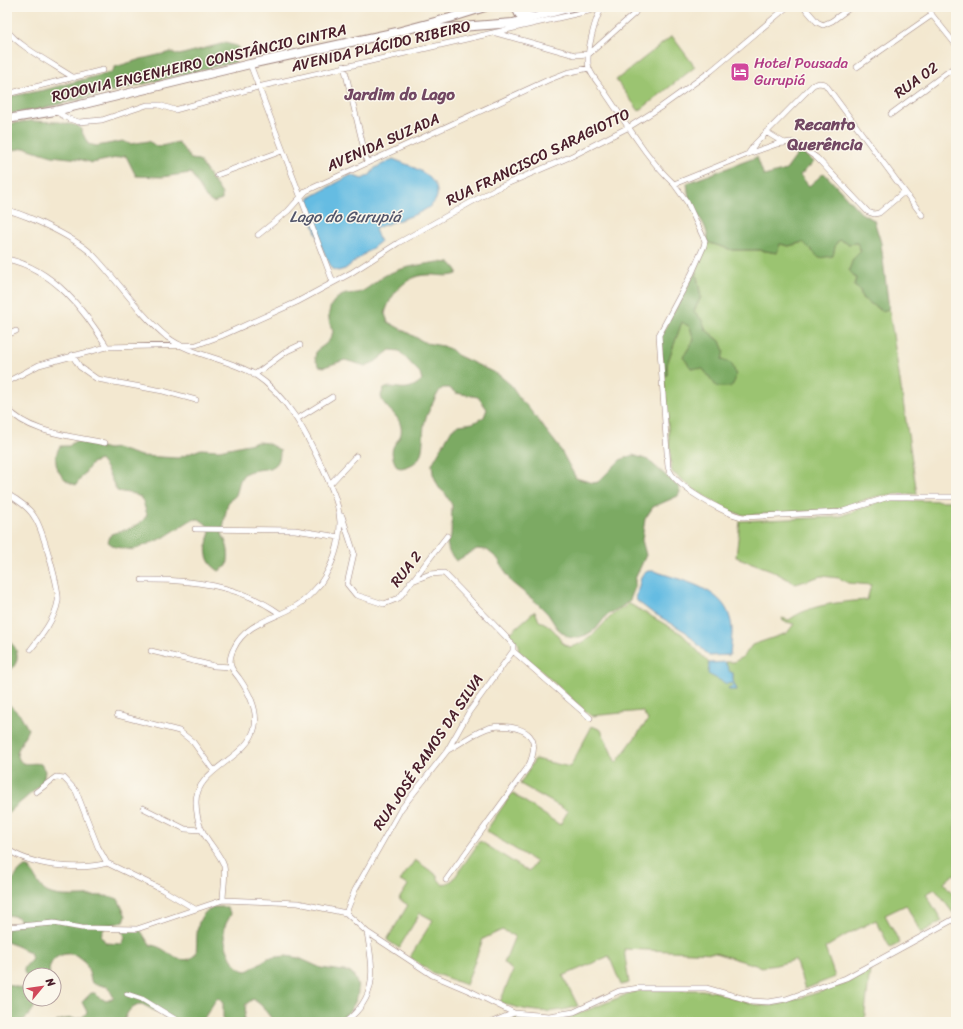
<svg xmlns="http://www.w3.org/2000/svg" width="963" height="1029" viewBox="0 0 963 1029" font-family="Sriracha,sans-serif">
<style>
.green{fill:#9bc471;stroke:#72724e}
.forest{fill:#7caa63;stroke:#636447}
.water{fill:#65bce2;stroke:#586e86}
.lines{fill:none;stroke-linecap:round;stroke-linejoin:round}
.street-casing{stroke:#9e847e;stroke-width:6}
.primary-casing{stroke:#9e847e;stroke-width:10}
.street{stroke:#fff;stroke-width:5}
.primary{stroke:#fff;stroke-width:8}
.labels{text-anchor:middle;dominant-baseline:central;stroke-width:3;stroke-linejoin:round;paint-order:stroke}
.street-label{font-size:15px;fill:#4a1f2b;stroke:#fbf7ec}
.hotel-label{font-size:15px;fill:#b23c85;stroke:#fbf7ec;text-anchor:start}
.water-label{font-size:16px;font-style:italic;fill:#53566b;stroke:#fbf7ec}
.quarter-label{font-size:17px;font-weight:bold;fill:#724863;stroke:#fbf7ec}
</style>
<rect width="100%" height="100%" fill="#fbf7ec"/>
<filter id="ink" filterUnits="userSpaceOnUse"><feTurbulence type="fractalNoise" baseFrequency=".025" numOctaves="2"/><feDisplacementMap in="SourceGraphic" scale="8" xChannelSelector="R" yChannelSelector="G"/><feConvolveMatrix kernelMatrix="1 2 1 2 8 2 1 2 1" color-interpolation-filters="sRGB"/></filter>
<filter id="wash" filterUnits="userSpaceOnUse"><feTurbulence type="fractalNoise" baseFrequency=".012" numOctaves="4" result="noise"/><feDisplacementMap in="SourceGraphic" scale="16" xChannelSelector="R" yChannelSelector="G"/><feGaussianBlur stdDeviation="0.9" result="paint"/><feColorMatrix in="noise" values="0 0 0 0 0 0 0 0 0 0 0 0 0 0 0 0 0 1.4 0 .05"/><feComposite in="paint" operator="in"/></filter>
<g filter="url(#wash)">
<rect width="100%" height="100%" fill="#f3e8d0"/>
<!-- green -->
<path class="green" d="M672,36L695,67L639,111L616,80Z
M840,240L849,244L857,243L861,251L853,259L856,278L854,286L860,290L862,298L882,311L889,308L917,494C900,494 884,494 867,499C855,503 844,508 831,510L743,515L729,511L696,491L672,472L671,466L664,376L667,375V364L682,321L690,327L694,340L683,357L703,369L717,387L722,360L720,341L706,330L702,320L694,311L701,297L696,271L707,242L732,250H760L777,253L780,244L789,246L803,242L836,243Z
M884,500L956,501V876L954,874L944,883L956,898V911L953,913L935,889L926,894L942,921L921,933L906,905L885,915L900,943L890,948L876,920L846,935L825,948L835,977L805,989L795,960L776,965L762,967L715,953L624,949L629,983L621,985L609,956L563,976L578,1006C552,1015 526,1012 500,1002L513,971L504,963L515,936L502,930L483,939L466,985L431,972L410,957L433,920L420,913L399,948L387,940L408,905L399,899L408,885L400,881L415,860L438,876V879L443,885L453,880L480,841L529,872L536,862L486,831L512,793L560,825L568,811L520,784L535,759L570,767L592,726L601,730L616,763L648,720L642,711L591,716L518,650L519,644L509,634L535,611L539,621C548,623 558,633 561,642L569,647C590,644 601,624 616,612C620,608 625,609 628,603L682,634L709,663L708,665L732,683L734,686L728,688L737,690L733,681V673H730L725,662H734L744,656L752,645L787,633L794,624L783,621L782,618L789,620C810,604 841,602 867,600L871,585L848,583L839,578L821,576L796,584L771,570L736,557L740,521L838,517Z
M870,970L864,1022H498L512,1018L538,1020L565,1019L638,990H702L716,992L752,1004L768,1006L781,1004L845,984Z"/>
<!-- forest -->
<path class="forest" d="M225,43L237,46L240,53L235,62L35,110L7,114V97L44,90L112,72L115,67L141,59L171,52L179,55Z
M31,121L59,122L79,126L88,144L97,146L123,141L130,144L149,141L157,147L178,142L191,159L199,160L222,194V200L213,203L206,198L191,173L162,177L136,176L126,156L92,163L79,159L52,156L26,148L7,151V124Z
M800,151L814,162L800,175L809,186L824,173L861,213L874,220L881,243L889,309L882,311L862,298L860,290L854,286L856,278L849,270L853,259L861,251L857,243L849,244L840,240L836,243L833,256L819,258L803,242L789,246L780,244L777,253L760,250H732L707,242C710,227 696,215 690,202C688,196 688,190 687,183L757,157L764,176L786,170Z
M438,262L451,263L457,270V274C446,278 437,274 426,275C406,275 389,296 385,314L388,322L426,343L443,346L452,350L457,355L499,375L511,385L521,400L527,406L559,447L576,478L593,483L598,482L620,460L633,455L648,460L679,487L680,492L678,496L653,507L645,519L642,540L646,555L635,579V587L630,600L623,606L607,615L596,629L586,635L576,638L568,637L557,628L548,614L536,602L511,582L498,559L487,550L477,549L456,561L449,552L447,543L451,536L452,505L445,493L439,488L433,474L432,464L452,429L459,425L473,423L484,417L487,409L478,397L456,393L449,388H443L440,390C437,394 426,416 425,421C420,441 430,463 401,468L397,467C383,442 404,444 401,427C399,413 383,409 381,396L383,390C394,381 403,397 422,380L420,373L399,351L390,350L375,362L365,366L345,360L324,367L319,366L315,359L316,351C324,345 331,342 333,331C325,317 328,299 346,294C351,293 356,294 361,292C369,288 376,281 384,276C401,267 419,265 438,262Z
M696,271L701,297L694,311L702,320L706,330L720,341L724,351L722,360L731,363C736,372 738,378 731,387H717L703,369L691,368L683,357L694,340L690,327L682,322L667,364V375L664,376L660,337Z
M75,441L84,442L108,449L116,448L141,456L178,458L201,449L219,450L258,442L267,443L280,450C281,475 260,466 246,473C238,478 239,488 236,495C234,498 231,499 229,501C226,506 224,527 222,534C228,545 230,554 227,566L219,571C203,561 205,548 210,532L206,524L199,519L191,520L163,538L133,550L115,547L108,542L111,534C126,529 138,529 147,515L142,498L134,494L117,491L106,468L100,460L92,463L76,485C59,480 50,462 60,446H69Z
M7,640C21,648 20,665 7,673Z
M7,702L21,716L28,729L17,752C20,770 29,761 41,764L45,771L43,783L7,814Z
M25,867H29C33,874 37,882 42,888C54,904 98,890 118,899L126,916L124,921C114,926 104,922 101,936L106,943L122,944L125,938L123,930L139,928L150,945C167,946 172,963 190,959L196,954C198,935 193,917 213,907H226L231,914C229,919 225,924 224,929C223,942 231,969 247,971L268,958L286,956L299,958L321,968L351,972C366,993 354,1005 341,1022H274L261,1005L253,999L246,1004L244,1021L228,1022L223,1020V1001L218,998L215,1001L203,1020L200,1022H175L142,1004C132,1004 126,1013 124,1022H56C59,1021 63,1019 66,1019C74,1017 81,1022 87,1012L82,1002L91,993H95L99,997L106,1001L114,998L108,987L92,983C89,975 89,967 83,960C71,947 45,956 50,975H30V981L24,972V968L32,959L30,952L7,942V926L22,924L18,917L7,915V884C15,880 17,871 25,867Z
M7,984L30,991V999H37C37,1004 35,1006 32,1011C25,1022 20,1022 7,1022Z"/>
<!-- water -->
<path class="water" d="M393,159C408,165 434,173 437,191C441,214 390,220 375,229L380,242L345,269L338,271L332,269C323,250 307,218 309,198L351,175L362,179L370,175L375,168Z
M648,571H654C679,580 722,587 730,618C734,630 731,642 730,655L709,656L686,632L650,611L637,601L636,598L641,578L643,574Z
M725,662L730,672L733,673V681L737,690H729L728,688L733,686L732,683L727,684L708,674L709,663Z"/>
</g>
<g filter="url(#ink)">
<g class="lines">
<defs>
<path id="street" d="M580,7L592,10
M603,7C595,16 585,57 589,68C592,77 601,86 606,94C626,123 648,160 674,184L748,154L777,144L791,142L799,145L817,158L868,212L874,214L879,213L904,192
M804,7L817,22L823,25L832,21L851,7
M929,7L932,15L956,45
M601,10L615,7
M7,30C16,45 58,67 74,78
M496,33L575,55L588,54
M589,54L635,13L638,7
M250,64L333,282
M344,66L367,162
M857,67L932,15
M7,94L103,70
M55,111L69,119L79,122L102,120L147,105H159L175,110L258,87L593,10
M891,114L956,66
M766,132L784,143
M748,154L755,144L813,85L819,83L825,84L922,215
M217,175L282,151
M674,184L687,202L705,241L704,246L692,273L659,335L668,467C673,486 725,514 743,517L840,512L889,497H956
M7,210C30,216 78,239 94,256C119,282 139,314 167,337C192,356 227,358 254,374C288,396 306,433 323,469C331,486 339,503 340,522C340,546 333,565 320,584C313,592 305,601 296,606C274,619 246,623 234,648C231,653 229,661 231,666C232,670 236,674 239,678C248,691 258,708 255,726C249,759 196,768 196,802C196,810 198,823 202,830C207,842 220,853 224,866C226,876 223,890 223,900
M258,235L288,211L306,191L548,80L566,73L589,68
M7,259C53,269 84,309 107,347
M7,335L16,331
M72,355L80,367L97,379L163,391L196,400
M254,375L287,351L300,345
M7,382L39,365L107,347L196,345L221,336L297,302L351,273L398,243L495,189L572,156L629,127L661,107L711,71L787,7
M7,408C29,434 74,436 105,443
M297,419L332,397
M330,484L356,456
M7,494C18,500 29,507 35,518C42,528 60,590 58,601C55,619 42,635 31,649
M342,516L354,553L347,584L356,595L384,604L399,598L447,536
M195,529L295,530L339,537
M142,580C190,579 239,585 279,613
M410,582L430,574L444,573L509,640L513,645V651L590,718
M151,651L214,666L231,667
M117,715L179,731L193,742L214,771
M36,792L56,777L64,778L76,791L98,847L107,863
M143,808L185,829L202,830
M7,849C31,866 79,871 107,863L163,890L195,909
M446,880L528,767C538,746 536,731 510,727C504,727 498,725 492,727C477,730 462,743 448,750
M346,913L355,890L401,809L447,751L469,712L513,651
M7,927L54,923L82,928L137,929L223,900L298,903L346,913L367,932L432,975L472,992L514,1013L549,1016L574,1012L619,991L639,988H706L752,1001L769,1002L786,999L846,978L956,918
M127,994L142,999L180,1022
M345,1022C379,996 373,970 367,932
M492,1022L514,1013"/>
<path id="primary" d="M516,7L519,14L533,17
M421,30L513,23L572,7
M7,119L55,111L250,64L397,32L450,18L485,7"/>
</defs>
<!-- street casing -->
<use href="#street" class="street-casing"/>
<!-- primary casing -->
<use href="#primary" class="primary-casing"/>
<!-- street -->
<use href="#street" class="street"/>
<!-- primary -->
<use href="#primary" class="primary"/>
</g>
</g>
<!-- icons -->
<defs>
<symbol id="hotel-square" viewBox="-11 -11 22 22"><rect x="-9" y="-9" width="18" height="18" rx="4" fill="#d1479c" stroke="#fbf7ec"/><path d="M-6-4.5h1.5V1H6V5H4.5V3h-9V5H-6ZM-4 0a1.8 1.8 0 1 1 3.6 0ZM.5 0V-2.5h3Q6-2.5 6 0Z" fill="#fff"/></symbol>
</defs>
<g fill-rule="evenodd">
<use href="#hotel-square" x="729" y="61" width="22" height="22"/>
</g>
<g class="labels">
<!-- street labels -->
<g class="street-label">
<text transform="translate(381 46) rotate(-13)">AVENIDA PLÁCIDO RIBEIRO</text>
<text transform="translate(199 63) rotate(-13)">RODOVIA ENGENHEIRO CONSTÂNCIO CINTRA</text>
<text transform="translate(916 80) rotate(-36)">RUA 02</text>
<text transform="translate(383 142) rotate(-24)">AVENIDA SUZADA</text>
<text transform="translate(538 157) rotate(-26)">RUA FRANCISCO SARAGIOTTO</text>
<text transform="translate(406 569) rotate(-52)">RUA 2</text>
<text transform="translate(428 752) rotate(-56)">RUA JOSÉ RAMOS DA SILVA</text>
</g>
<!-- hotel labels -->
<g class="hotel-label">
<text x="754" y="63">Hotel Pousada<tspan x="754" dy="17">Gurupiá</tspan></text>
</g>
<!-- water labels -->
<g class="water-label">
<text x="345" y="216">Lago do Gurupiá</text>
</g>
<!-- quarter labels -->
<g class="quarter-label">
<text x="400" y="94">Jardim do Lago</text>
<text x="825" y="124">Recanto<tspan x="825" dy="20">Querência</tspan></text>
</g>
</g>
<!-- margin -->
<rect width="963" height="1029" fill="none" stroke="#fbf7ec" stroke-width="24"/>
<!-- north arrow -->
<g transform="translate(42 987) rotate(61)"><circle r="19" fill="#fbf7ec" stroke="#b4a19f"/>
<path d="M0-3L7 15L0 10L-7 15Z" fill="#d1495b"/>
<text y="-6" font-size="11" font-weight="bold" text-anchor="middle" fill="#4a1f2b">N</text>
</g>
</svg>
